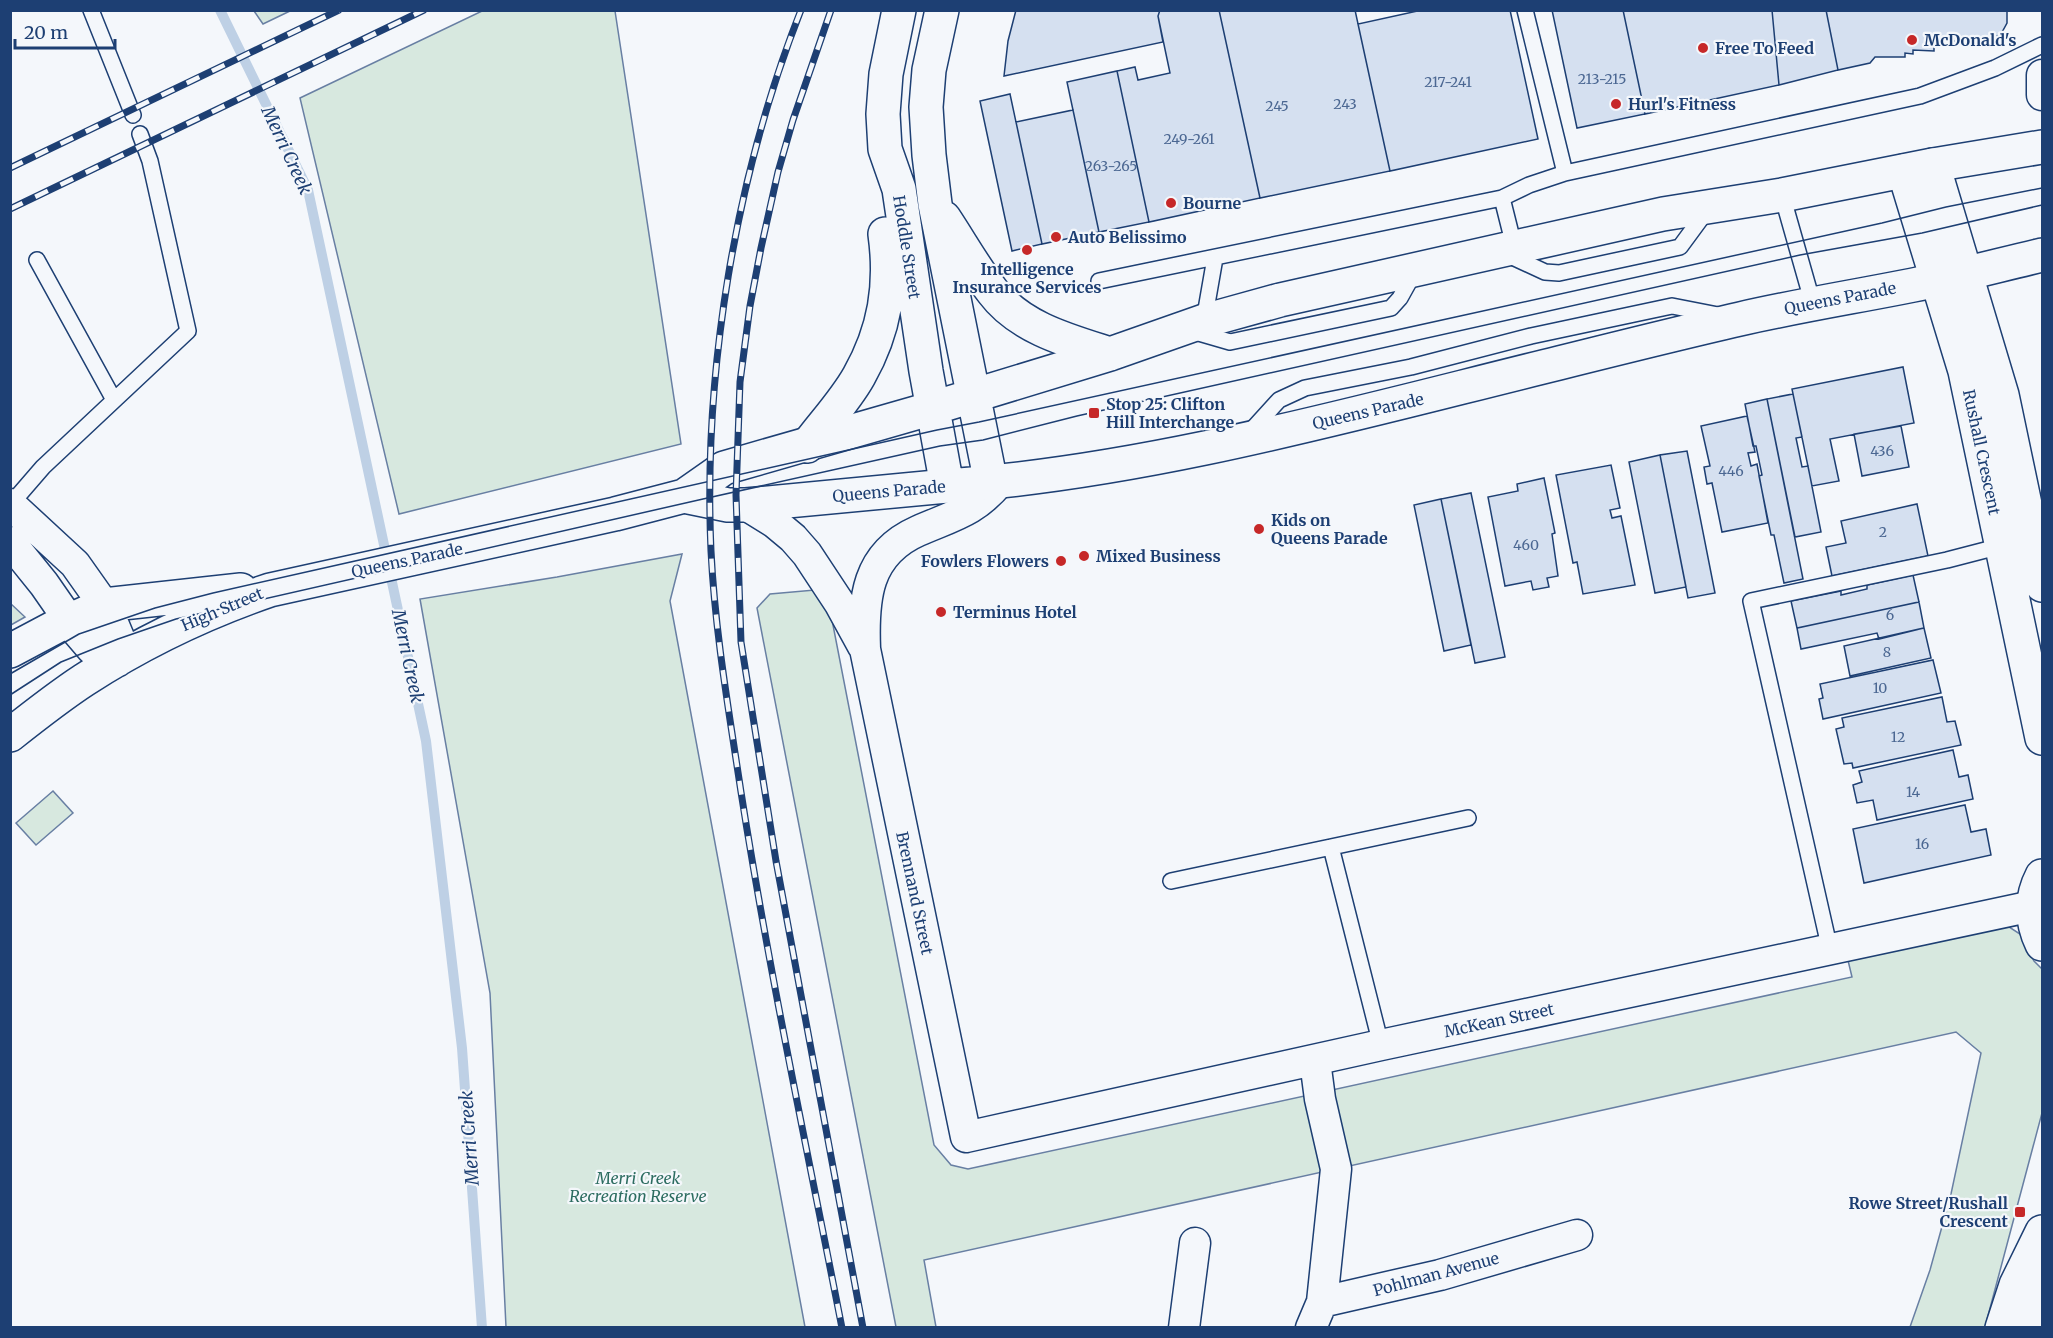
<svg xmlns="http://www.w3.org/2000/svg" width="2053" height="1338" viewBox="0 0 2053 1338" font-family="Merriweather,serif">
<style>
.green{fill:#d7e8df;stroke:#687fa3;stroke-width:1.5}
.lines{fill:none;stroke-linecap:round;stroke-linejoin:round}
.stream{stroke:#bed0e5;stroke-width:10}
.building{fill:#d5e0f0;stroke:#1d3f73;stroke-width:1.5}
.service-casing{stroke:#1d3f73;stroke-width:18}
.minor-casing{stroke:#1d3f73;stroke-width:33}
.tertiary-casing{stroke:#1d3f73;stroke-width:36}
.secondary-casing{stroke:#1d3f73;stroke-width:36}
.primary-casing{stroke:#1d3f73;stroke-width:36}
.service{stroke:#f4f7fb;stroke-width:15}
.minor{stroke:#f4f7fb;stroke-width:30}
.tertiary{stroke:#f4f7fb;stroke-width:33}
.secondary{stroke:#f4f7fb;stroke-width:33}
.primary{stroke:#f4f7fb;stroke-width:33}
.tram{stroke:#1d3f73;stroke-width:1.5}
.rail-casing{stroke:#1d3f73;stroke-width:7}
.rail{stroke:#f4f7fb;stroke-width:4.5;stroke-dasharray:14;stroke-linecap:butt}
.poi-dot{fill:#c62828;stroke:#f4f7fb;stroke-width:2}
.labels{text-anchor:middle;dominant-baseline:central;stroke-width:4.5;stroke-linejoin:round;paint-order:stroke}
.number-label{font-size:14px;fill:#4b6792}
.poi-label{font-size:16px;font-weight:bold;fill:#1d3f73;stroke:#f4f7fb;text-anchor:start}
.street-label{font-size:16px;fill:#1d3f73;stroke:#f4f7fb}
.park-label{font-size:16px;font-style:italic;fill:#2c6c60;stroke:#f4f7fb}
.water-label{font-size:18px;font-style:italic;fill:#1d3f73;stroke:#f4f7fb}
</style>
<rect width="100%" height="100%" fill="#f4f7fb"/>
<!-- green -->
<path class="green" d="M254,11H290L263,24Z
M482,11H615L681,444L399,514L300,98Z
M682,554L670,601L805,1327H506L490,993L420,599L557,577Z
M826,589L934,1145L951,1165L968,1169L1852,977L1846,952L1997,919L2020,934L2034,961L2042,969V1113L1985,1327H1910L1930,1270L1951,1194L1981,1053L1956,1032L924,1260L936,1327H896L757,608L770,594Z
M10,603L25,617L11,625H10Z
M53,791L73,813L36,845L16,823Z"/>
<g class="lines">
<!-- stream -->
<path class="stream" d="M220,10L308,190L426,741L462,1048L482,1328"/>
</g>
<!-- building -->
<path class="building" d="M1016,10H1160L1158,16L1163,42L1004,76L1008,41Z
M1160,10H1219L1260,198L1149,222L1117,71L1135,67L1138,80L1170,73L1158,16Z
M1219,10H1355L1390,171L1260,198Z
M1422,10H1510L1538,139L1390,171L1358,24Z
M1552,10H1623L1645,114L1577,128Z
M1623,10H1772L1779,85L1645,114Z
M1772,10H1826L1838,70L1779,85Z
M1826,10H2007V23L2001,34L1989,41H1954V45L1934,44V51L1913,50V54L1905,53V57H1875L1870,63L1838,70Z
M1117,71L1149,222L1099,232L1067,82Z
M1010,94L1042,244L1012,251L980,101Z
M1073,110L1099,232L1042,244L1016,122Z
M1903,367L1914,423L1830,439L1839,481L1812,486L1792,389Z
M1793,394L1802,437L1796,438L1802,467L1808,466L1821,532L1795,537L1767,399Z
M1767,399L1803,579L1784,583L1774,535H1771L1759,476L1762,475L1756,446H1753L1745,404Z
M1747,416L1755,452L1748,453L1751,466L1757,464L1768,523L1722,532L1712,483L1707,484L1704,467L1710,466L1701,426Z
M1901,426L1909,467L1862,476L1854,434Z
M1687,451L1715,593L1688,598L1660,455Z
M1660,455L1686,587L1655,593L1629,462Z
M1611,465L1620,508L1610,510L1612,518L1621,516L1635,585L1583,594L1577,562L1573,563L1556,475Z
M1544,478L1555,533L1552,534L1558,576L1547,578L1549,587L1533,590L1531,581L1505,586L1488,497L1518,491L1517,484Z
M1471,493L1505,657L1475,663L1441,499Z
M1441,499L1471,645L1444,651L1414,505Z
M1917,504L1928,556L1832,576L1826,547L1846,543L1841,521Z
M1913,575L1919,602L1797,628L1791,601L1841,591V595L1867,589V585Z
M1919,602L1924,628L1879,639L1877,633L1801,649L1797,628Z
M1924,628L1931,658L1850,676L1844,646Z
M1933,660L1941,693L1823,719L1819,699L1823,698L1820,684Z
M1942,697L1947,722L1955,721L1961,745L1853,768L1852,763L1844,764L1836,729L1844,727L1842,718Z
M1953,750L1959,777L1968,775L1973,799L1877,820L1873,800L1857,803L1853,785L1862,782L1859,771Z
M1965,805L1971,832L1986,829L1991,855L1864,883L1853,829Z"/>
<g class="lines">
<defs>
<path id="service" d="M91,10L133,115
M1525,10L1565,173
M1782,195L1813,304
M1502,198L1514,246
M1506,254L1545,272L1559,273L1680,247L1708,209
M37,260L114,400
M1099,281L1502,198L1529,185L1565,173L1920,96L1995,68L2042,45
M1204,321L1215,258
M1192,331L1230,342L1391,308L1400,298L1415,271
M1248,434L1279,400L1305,388L1411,367L1531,336L1672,306L1718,315
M11,504L43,467L188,331L150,161L140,134
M1331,847L1381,1045
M1171,881L1468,818
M1830,950L1751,601L1947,560L2001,546"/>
<path id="minor" d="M2042,75V95
M1000,481C975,512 952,516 918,531C866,554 863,599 865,649L966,1137L1381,1045L2033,906
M10,504L75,564L104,605
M746,505L775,523L793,538L807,554L840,604L863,646
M10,542L44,584L69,620
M1315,1061L1320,1099L1336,1169L1322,1302
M1184,1328L1195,1243
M1311,1328L1322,1302L1440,1275L1577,1235"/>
<path id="tertiary" d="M1933,165L2002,395L2042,585
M1904,171L1965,371L2042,738
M2042,876C2030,899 2031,921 2042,944
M2002,1328L2016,1285L2042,1232
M2027,1328L2042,1279"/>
<path id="secondary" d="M684,496L728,505H746L947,486
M104,605L118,639L117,660
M69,620L93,648L117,660
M10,651L59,625L104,605L241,590
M10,735C34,716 58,697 84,680C141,643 206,612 270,590L615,514L684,496L724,468L933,408"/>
<path id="primary" d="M899,10L886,74L883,114L885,149L899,189L926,371L947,486C1153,471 1359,412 1559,363C1619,348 1679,333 1740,319C1805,304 1872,294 1938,280C1973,272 2008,263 2042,255
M942,10L929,70L926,107L929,155L935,204L991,483
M944,218C960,242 975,269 993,292C1020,328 1069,341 1110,354
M933,408L1110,354L1204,321L1280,300L1663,214L1782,195L1933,165L2042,147
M807,446C824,423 845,401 859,376C885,330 892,285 885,234"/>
</defs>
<!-- service casing -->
<use href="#service" class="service-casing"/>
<!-- minor casing -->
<use href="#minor" class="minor-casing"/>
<!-- tertiary casing -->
<use href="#tertiary" class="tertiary-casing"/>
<!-- secondary casing -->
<use href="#secondary" class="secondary-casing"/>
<!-- primary casing -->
<use href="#primary" class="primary-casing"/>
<!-- service -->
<use href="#service" class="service"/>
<!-- minor -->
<use href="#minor" class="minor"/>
<!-- tertiary -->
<use href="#tertiary" class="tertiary"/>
<!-- secondary -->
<use href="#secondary" class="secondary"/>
<!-- primary -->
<use href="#primary" class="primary"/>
<!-- tram -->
<path class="tram" d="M10,674L79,634L155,608L213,593L937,430L979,422L1882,223L1946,207L2042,188
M10,695L61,662L118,639L176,619L703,499L940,446L983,440L1077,416L1800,255L1922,233L2042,205"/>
<defs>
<path id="rail" d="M801,10C735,177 703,372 711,551C715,632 729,712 741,792C769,971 807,1149 842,1328
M831,10L793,120L778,172L761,248L750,306L740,382L736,495L741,642L776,861L863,1328
M10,168L339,10
M10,209L424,10"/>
</defs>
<!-- rail casing -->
<use href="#rail" class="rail-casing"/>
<!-- rail -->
<use href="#rail" class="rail"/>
</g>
<!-- markers -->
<g class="poi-dot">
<circle cx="1912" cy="40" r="6"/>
<circle cx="1703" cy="48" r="6"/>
<circle cx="1616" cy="104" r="6"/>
<circle cx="1171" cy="203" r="6"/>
<circle cx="1056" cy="237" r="6"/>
<circle cx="1027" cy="250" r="6"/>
<rect x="1088" y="407" width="12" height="12" rx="3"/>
<circle cx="1259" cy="529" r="6"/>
<circle cx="1084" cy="556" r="6"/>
<circle cx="1061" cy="561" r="6"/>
<circle cx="941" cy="612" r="6"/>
<rect x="2014" y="1206" width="12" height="12" rx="3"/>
</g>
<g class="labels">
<!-- number labels -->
<g class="number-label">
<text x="1602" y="79">213-215</text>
<text x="1448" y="82">217-241</text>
<text x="1345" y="104">243</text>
<text x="1277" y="106">245</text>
<text x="1189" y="139">249-261</text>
<text x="1111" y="166">263-265</text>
<text x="1882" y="451">436</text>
<text x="1731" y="471">446</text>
<text x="1883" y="532">2</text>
<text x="1526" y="545">460</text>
<text x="1890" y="615">6</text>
<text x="1887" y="652">8</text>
<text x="1880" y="688">10</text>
<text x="1898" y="737">12</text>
<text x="1913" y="792">14</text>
<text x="1922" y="844">16</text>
</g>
<!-- poi labels -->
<g class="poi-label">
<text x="1924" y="40">McDonald's</text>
<text x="1715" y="48">Free To Feed</text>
<text x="1628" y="104">Hurl's Fitness</text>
<text x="1183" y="203">Bourne</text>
<text x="1068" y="237">Auto Belissimo</text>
<text x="1027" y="269" text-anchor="middle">Intelligence<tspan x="1027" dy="18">Insurance Services</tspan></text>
<text x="1106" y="404">Stop 25: Clifton<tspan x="1106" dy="18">Hill Interchange</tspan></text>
<text x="1271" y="520">Kids on<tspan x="1271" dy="18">Queens Parade</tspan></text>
<text x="1096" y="556">Mixed Business</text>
<text x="1049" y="561" text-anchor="end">Fowlers Flowers</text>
<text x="953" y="612">Terminus Hotel</text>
<text x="2008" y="1203" text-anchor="end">Rowe Street/Rushall<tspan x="2008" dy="18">Crescent</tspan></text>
</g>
<!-- street labels -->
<g class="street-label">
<text transform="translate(907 247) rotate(81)">Hoddle Street</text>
<text transform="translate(1840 298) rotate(-11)">Queens Parade</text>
<text transform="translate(1368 411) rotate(-13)">Queens Parade</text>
<text transform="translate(1982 452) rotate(78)">Rushall Crescent</text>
<text transform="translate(889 491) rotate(-5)">Queens Parade</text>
<text transform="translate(407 560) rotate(-12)">Queens Parade</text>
<text transform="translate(222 609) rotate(-23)">High Street</text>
<text transform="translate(915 893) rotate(78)">Brennand Street</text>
<text transform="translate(1499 1020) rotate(-12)">McKean Street</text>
<text transform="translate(1436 1274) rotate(-15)">Pohlman Avenue</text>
</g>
<!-- park labels -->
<g class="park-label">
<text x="638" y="1178">Merri Creek<tspan x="638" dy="18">Recreation Reserve</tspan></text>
</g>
<!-- water labels -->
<g class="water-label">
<text transform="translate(287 150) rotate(65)">Merri Creek</text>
<text transform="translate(408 656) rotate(78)">Merri Creek</text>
<text transform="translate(469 1138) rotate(-94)">Merri Creek</text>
</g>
</g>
<!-- border -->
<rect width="2053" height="1338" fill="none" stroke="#1d3f73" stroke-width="24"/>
<!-- scale -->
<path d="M15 39v9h100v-9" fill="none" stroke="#1d3f73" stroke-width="3"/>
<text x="24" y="39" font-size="18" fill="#1d3f73" stroke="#f4f7fb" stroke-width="4.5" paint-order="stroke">20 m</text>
</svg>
